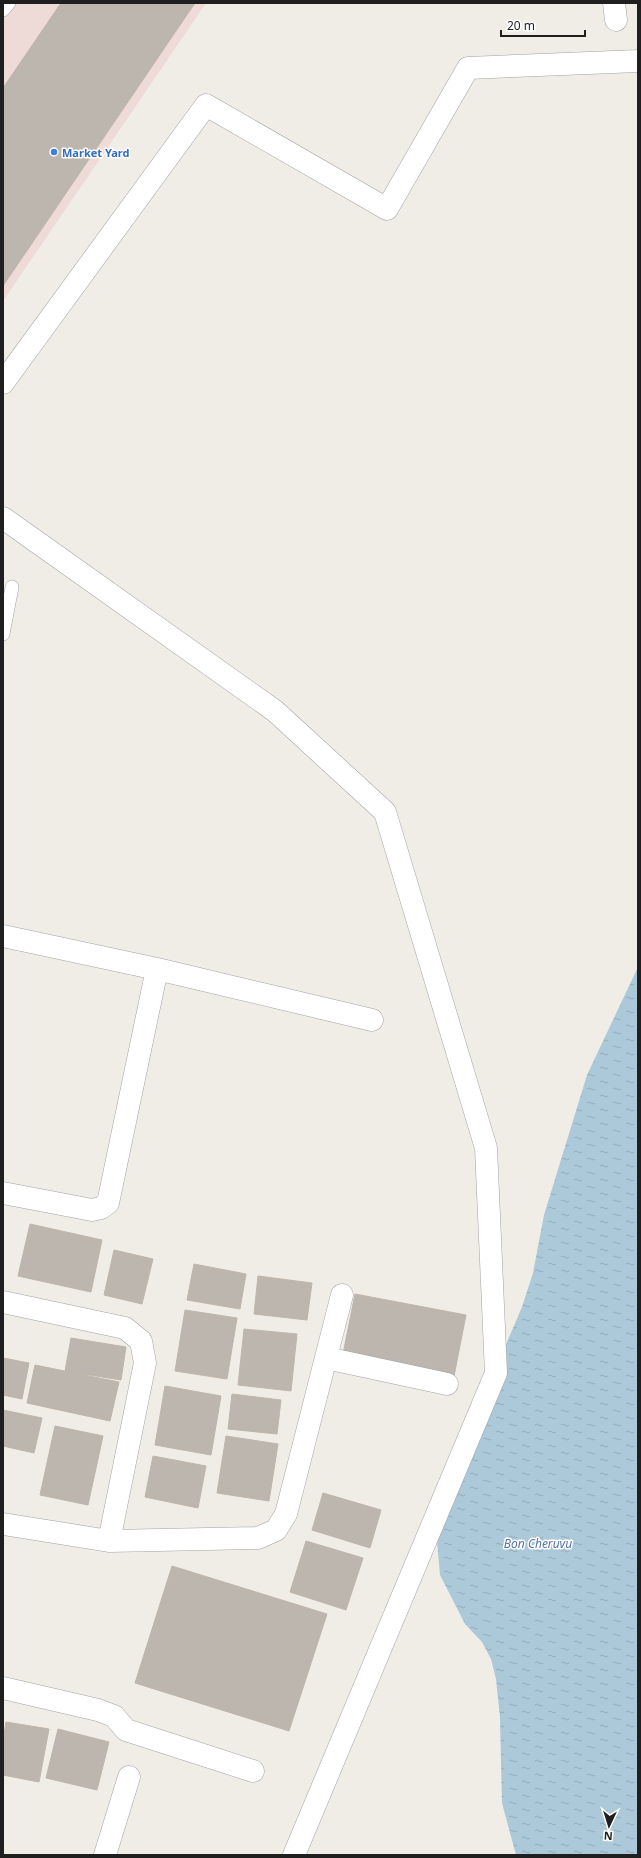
<svg xmlns="http://www.w3.org/2000/svg" width="641" height="1858" viewBox="0 0 641 1858" font-family="'Noto Sans',sans-serif">
<style>
.commercial{fill:#eedad7}
.water{fill:url(#water-ripples)}
.building{fill:#bcb6af;stroke:#bfb5aa}
.lines{fill:none;stroke-linecap:round;stroke-linejoin:round}
.lane-casing{stroke:#a3a3a3;stroke-width:14}
.street-casing{stroke:#a3a3a3;stroke-width:23}
.lane{stroke:#fff;stroke-width:13}
.street{stroke:#fff;stroke-width:22}
.shop-dot{fill:#3f7fe0;stroke:#fff;stroke-width:1.5}
.labels{text-anchor:middle;dominant-baseline:central;stroke-width:3;stroke-linejoin:round;paint-order:stroke}
.shop-label{font-size:11px;font-weight:bold;fill:#366cbe;stroke:#fff;text-anchor:start}
.water-label{font-size:12px;font-style:italic;fill:#5475a6;stroke:#fff}
</style>
<defs>
<pattern id="water-ripples" width="26" height="14" patternUnits="userSpaceOnUse"><rect width="26" height="14" fill="#abc9d8"/><path d="M2 4q2-2 4 0t4 0M15 11q2-2 4 0t4 0" fill="none" stroke="#93acb9"/></pattern>
</defs>
<rect width="100%" height="100%" fill="#efede6"/>
<!-- commercial -->
<path class="commercial" d="M3,3H206L3,301Z"/>
<!-- water -->
<path class="water" d="M638,967V1855H516L502,1803L500,1718L496,1679L491,1659L482,1642L465,1624L440,1575L437,1541L498,1363L522,1307L533,1273L544,1215L587,1075Z"/>
<!-- building -->
<path class="building" d="M61,3H195L3,286V88Z
M30,1224L102,1240L91,1292L18,1276Z
M114,1250L153,1259L142,1304L104,1295Z
M194,1264L246,1274L240,1309L187,1300Z
M258,1276L312,1283L307,1320L254,1314Z
M355,1294L466,1315L454,1376L343,1354Z
M185,1310L237,1318L227,1379L175,1371Z
M244,1329L297,1334L291,1391L238,1385Z
M71,1338L126,1347L121,1380L65,1371Z
M3,1358L29,1363L22,1399L3,1395Z
M35,1365L119,1382L110,1421L27,1403Z
M165,1386L221,1396L211,1455L155,1445Z
M232,1394L281,1400L277,1434L228,1429Z
M3,1410L42,1418L34,1453L3,1446Z
M55,1426L103,1436L88,1505L40,1495Z
M226,1436L278,1444L269,1501L217,1493Z
M153,1456L206,1466L198,1508L145,1497Z
M323,1493L381,1510L370,1548L312,1530Z
M306,1541L363,1558L346,1610L290,1592Z
M172,1566L327,1614L289,1731L135,1683Z
M6,1722L49,1729L39,1782L3,1775V1741Z
M58,1729L109,1742L97,1790L46,1778Z"/>
<g class="lines">
<defs>
<path id="lane" d="M3,10L9,3
M3,634L12,587"/>
<path id="street" d="M614,3L616,20
M3,383L206,105L387,209L468,68L638,61
M3,518L275,711L385,812L486,1148L496,1373L294,1855
M3,936L157,969L108,1203L101,1208L92,1210L3,1193
M157,969L372,1020
M3,1302L125,1328L141,1341L145,1363L109,1541
M326,1358L447,1384
M3,1524L109,1541L258,1538L276,1530L286,1514L342,1295
M3,1688L98,1710L114,1716L126,1730L253,1771
M105,1855L129,1777"/>
</defs>
<!-- lane casing -->
<use href="#lane" class="lane-casing"/>
<!-- street casing -->
<use href="#street" class="street-casing"/>
<!-- lane -->
<use href="#lane" class="lane"/>
<!-- street -->
<use href="#street" class="street"/>
</g>
<!-- markers -->
<circle class="shop-dot" cx="54" cy="152" r="4"/>
<g class="labels">
<!-- shop labels -->
<g class="shop-label">
<text x="62" y="152">Market Yard</text>
</g>
<!-- water labels -->
<g class="water-label">
<text x="538" y="1543">Bon Cheruvu</text>
</g>
</g>
<!-- border -->
<rect width="641" height="1858" fill="none" stroke="#1f1f1f" stroke-width="8"/>
<!-- north arrow -->
<g transform="translate(609 1826) rotate(184)" stroke="#ffffff" stroke-width="3" paint-order="stroke">
<path d="M0-3L7 15L0 10L-7 15Z" fill="#1f1f1f"/>
<text y="-6" font-size="11" font-weight="bold" text-anchor="middle" fill="#1f1f1f">N</text>
</g>
<!-- scale -->
<path d="M501 30v6h84v-6" fill="none" stroke="#1f1f1f" stroke-width="2"/>
<text x="507" y="30" font-size="12" fill="#1f1f1f" stroke="#ffffff" stroke-width="3" paint-order="stroke">20 m</text>
</svg>
